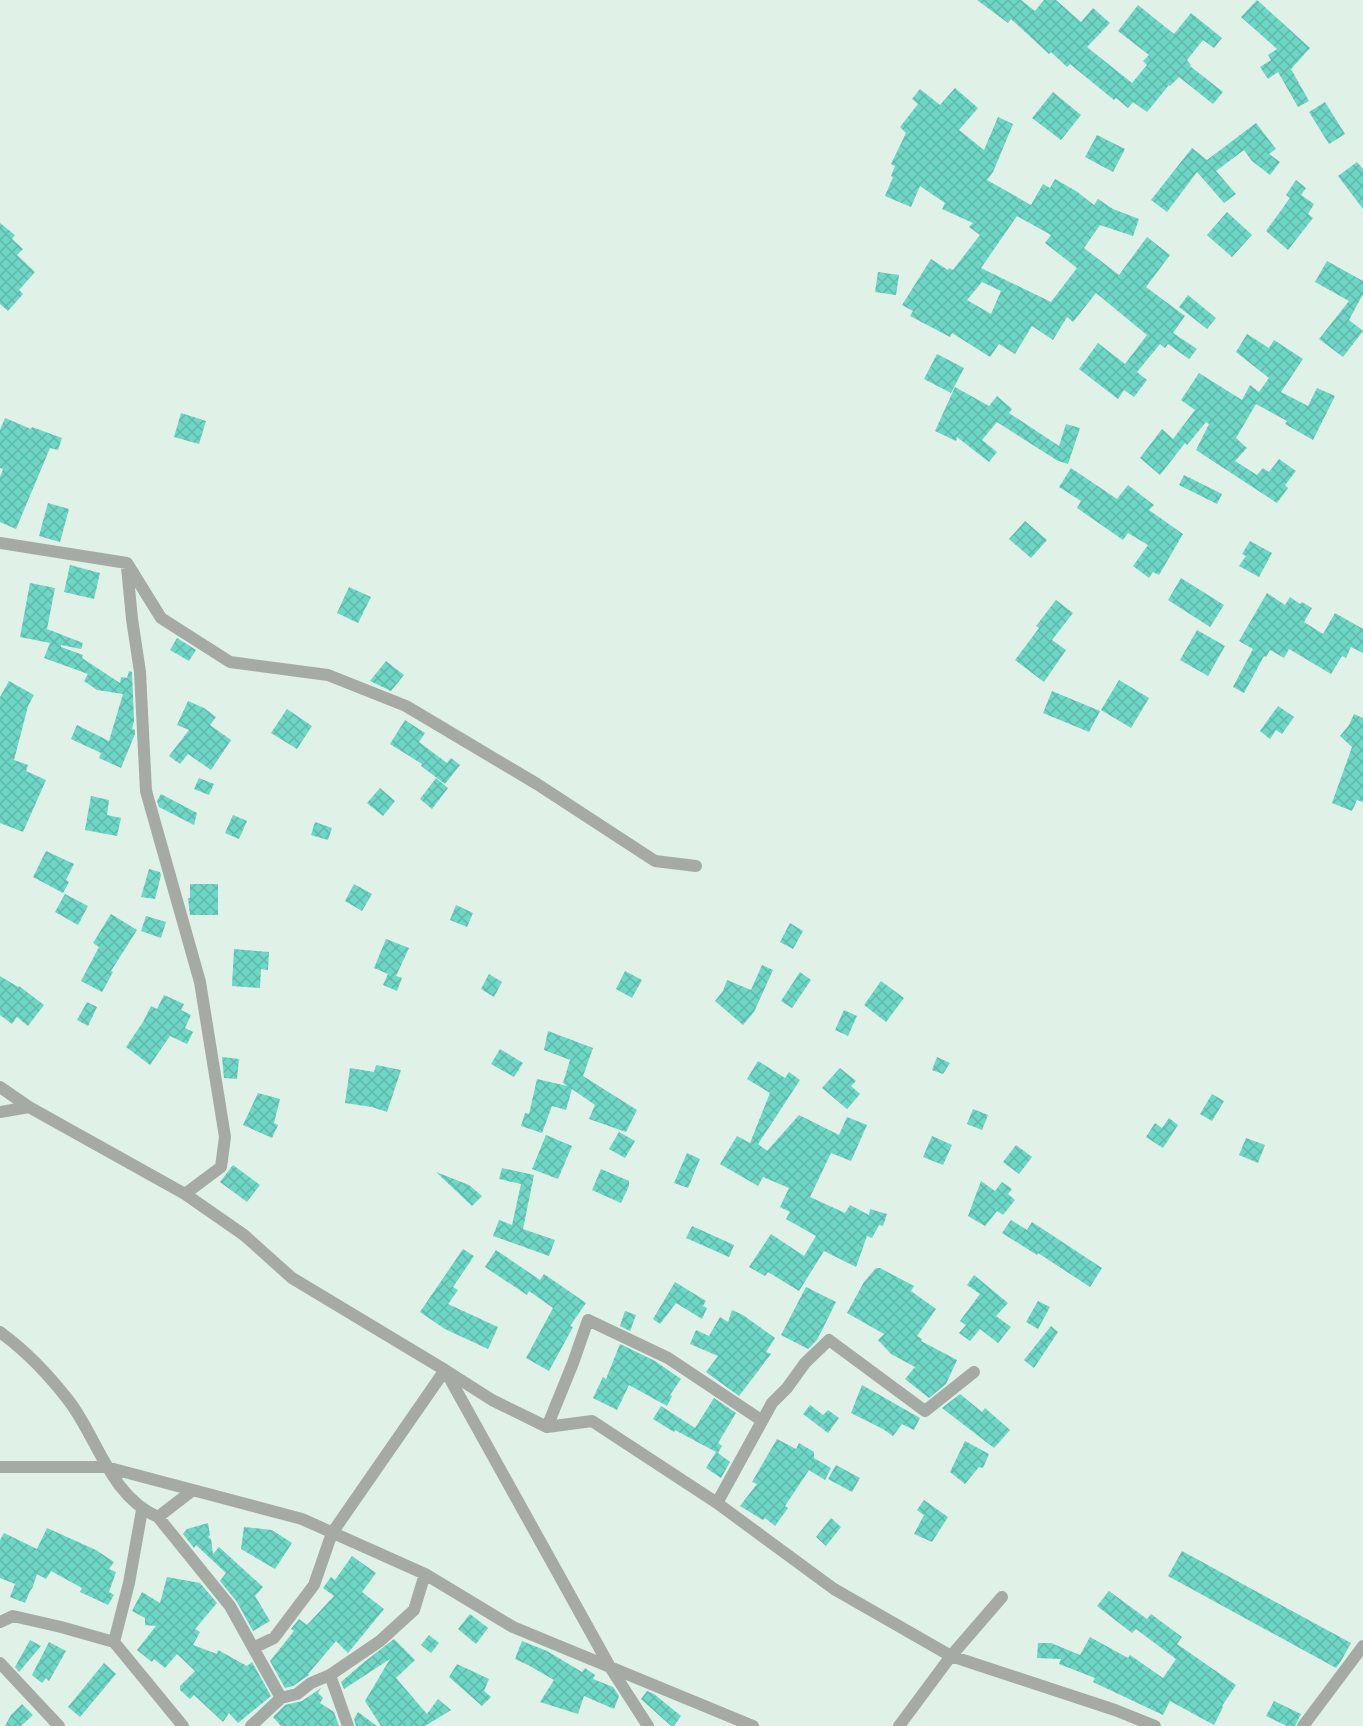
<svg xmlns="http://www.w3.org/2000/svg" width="1363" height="1726" viewBox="0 0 1363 1726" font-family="Mulish,sans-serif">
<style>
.building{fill:url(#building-cross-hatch);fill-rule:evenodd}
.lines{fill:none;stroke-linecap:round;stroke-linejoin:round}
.minor{stroke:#a5aaa5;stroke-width:12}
</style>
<defs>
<pattern id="building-cross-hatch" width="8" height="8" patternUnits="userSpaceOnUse" patternTransform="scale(1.5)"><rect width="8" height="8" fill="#6dd6c5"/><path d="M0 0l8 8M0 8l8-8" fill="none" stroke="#5fb8aa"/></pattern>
</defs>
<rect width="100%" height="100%" fill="#e0f1e8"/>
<!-- building -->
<path class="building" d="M977,0H1021L1035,11L1044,0H1056L1081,22L1093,8L1110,23L1087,47L1132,83L1147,65L1143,61L1149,55L1118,31L1138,5L1174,34L1191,13L1222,38L1214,48L1203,40L1187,60L1191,65L1190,66L1223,92L1213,104L1179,77L1170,86L1169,85L1147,112L1133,102L1128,108L1116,98L1114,100L1070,64L1067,67L1051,52L1049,54L1011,19L1008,23Z
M1257,0L1310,48L1291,69L1309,101L1298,107L1278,72L1268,79L1260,67L1271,60L1268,55L1277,49L1241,17Z
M955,88L978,108L959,130L984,150L998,117L1013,124L993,172L987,180L1031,205L1043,184L1050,188L1055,179L1076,191L1094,205L1098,199L1113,209L1139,219L1133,236L1100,225L1084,248L1119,275L1147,237L1170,255L1146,287L1185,316L1173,333L1197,349L1189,359L1168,344L1165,348L1160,344L1137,372L1147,380L1134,397L1124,390L1118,399L1079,369L1098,343L1125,364L1147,335L1096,293L1073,322L1067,317L1053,340L1032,326L1015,354L999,344L990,357L952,333L950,337L910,316L913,311L902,305L931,259L948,270L949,268L953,270L980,235L969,227L973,223L942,209L945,203L920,186L911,207L885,196L893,177L891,176L895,166L891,164L906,133L900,127L918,104L912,99L920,89L940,105ZM1017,216L1051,235L1045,243L1077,268L1051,302L981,268ZM982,282L1001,291L991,314L967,300Z
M1053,92L1081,115L1061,140L1032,118Z
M1325,102L1345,134L1329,144L1309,112Z
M1256,123L1276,149L1269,154L1280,162L1270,175L1252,161L1244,150L1216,171L1236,194L1224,203L1197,172L1167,212L1151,200L1192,148L1207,160Z
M1097,135L1125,149L1113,172L1085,157Z
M1357,162L1363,169V209L1338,176Z
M1296,180L1306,188L1301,195L1314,204L1308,214L1313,218L1288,250L1266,231L1290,198L1286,195Z
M1227,212L1252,235L1232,257L1207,235Z
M0,223L15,235L12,239L23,249L17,255L35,272L19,290L23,294L8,311L0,304Z
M1327,261L1363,281V294L1349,320L1363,331L1343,357L1319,339L1349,301L1315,282Z
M878,272L899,275L896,295L875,292Z
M1188,295L1216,318L1207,329L1179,307Z
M1247,334L1269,348L1274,340L1303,359L1281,392L1308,406L1317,388L1335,396L1313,440L1285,424L1287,421L1256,404L1236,438L1247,448L1235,461L1257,475L1263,468L1269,472L1279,459L1296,471L1285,485L1288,488L1277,503L1196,450L1209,424L1206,422L1187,445L1185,443L1160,475L1140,458L1162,429L1173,439L1195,410L1181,400L1199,373L1242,400L1250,385L1259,392L1269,378L1236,352Z
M937,354L964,368L951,393L924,379Z
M955,387L989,406L997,396L1012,409L1009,413L1059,446L1066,424L1080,428L1068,464L1058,461L997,422L982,440L997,452L989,462L957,437L956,441L935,431Z
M181,413L206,421L199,444L174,437Z
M5,418L31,429L32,427L62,438L58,450L50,448L16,529L0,522V477L3,469L0,468V430Z
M1071,468L1117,499L1128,485L1154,505L1149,510L1183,534L1159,575L1153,572L1149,578L1133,566L1148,545L1128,533L1123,540L1077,508L1081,501L1059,487Z
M1184,475L1222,494L1217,504L1179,485Z
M48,503L69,509L60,542L39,536Z
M1025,521L1047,540L1031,558L1009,539Z
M1250,541L1272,553L1259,577L1239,566L1246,556L1242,554Z
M70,565L100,573L94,599L64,592Z
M1181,578L1224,605L1210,627L1168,600Z
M30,583L55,588L47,629L83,643L81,649L61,645V647L83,655L82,658L120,683L121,677L127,678L129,671L132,672L134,721L132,729L135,730V734L121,768L99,758L101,753L71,739L77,725L109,741L123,694L97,690L84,681L88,674L44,658L50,643L20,637Z
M349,587L371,597L358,623L337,613Z
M1267,593L1285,605L1290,597L1300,604L1302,602L1312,608L1304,622L1323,634L1335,613L1363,629V653L1351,647L1346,658L1342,656L1331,674L1289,649L1284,658L1270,650L1266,657L1264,656L1244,693L1233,687L1253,649L1239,641Z
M1056,600L1073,613L1052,640L1066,650L1044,682L1015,660L1039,628L1036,626Z
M1197,630L1225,646L1208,676L1180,660Z
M177,638L196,650L189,661L170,650Z
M386,661L404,675L391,691L370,681Z
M1119,680L1149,698L1131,728L1101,710Z
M9,681L34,695L28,706L14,760L28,765L26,771L46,780L23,832L0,823V697Z
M1052,691L1100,711L1089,732L1043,713Z
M188,701L204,708L216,717L210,725L231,740L211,770L188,754L180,764L169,756L189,730L177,725Z
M1278,706L1294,717L1282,734L1276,730L1270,739L1260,731Z
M287,709L312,726L297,749L271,733Z
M1354,714L1363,718V802L1357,800L1352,811L1332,803L1352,747L1340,736L1349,725Z
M405,720L425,733L419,742L447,763L451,758L460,765L445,784L421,766L422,764L390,744Z
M199,778L214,784L209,795L194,789Z
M436,778L448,788L432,809L420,799Z
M380,788L395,801L383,816L367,803Z
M161,794L197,813L194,825L159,807L157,801Z
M91,796L109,800L107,815L121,818L117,836L85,830Z
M233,815L247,821L239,839L225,833Z
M315,822L332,828L328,840L311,835Z
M46,851L74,864L66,880L69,882L63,893L33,877Z
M149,869L160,872L161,875L155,899L141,897Z
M190,884H218V915H190L188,898H190Z
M354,884L372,894L362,911L345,901Z
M65,894L88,906L78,925L55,912Z
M456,905L473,913L467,927L450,920Z
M111,914L137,930L111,971L113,972L102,992L81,981L99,947L93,943Z
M146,916L166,922L161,938L141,931Z
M790,923L803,931L793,949L780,942Z
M386,939L409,948L396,976L402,978L397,991L383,985L388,974L374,968Z
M234,949L269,952L268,970L261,969L260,988L232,986Z
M762,965L773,970L754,1012L743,1025L715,1001L723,991L727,980L751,990Z
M625,971L642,980L632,998L616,989Z
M800,972L811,980L792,1008L781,1001Z
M489,974L502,982L494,997L481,989Z
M0,976L18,987L19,986L44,1005L28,1026L17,1017L12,1024L0,1015Z
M881,981L904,998L886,1022L864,1005Z
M164,995L184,1004L181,1010L191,1015L185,1028L193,1032L187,1044L170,1036L150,1065L126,1047L143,1022L151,1006L157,1009Z
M87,1002L97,1007L88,1026L77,1020Z
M844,1010L857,1016L848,1036L835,1030Z
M548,1031L593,1048L583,1076L637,1110L626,1132L589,1119L595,1105L572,1089L566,1110L552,1106L542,1133L521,1126L525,1113L529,1114L537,1079L567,1086L563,1083L570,1060L544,1050Z
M500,1049L523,1063L514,1077L491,1064Z
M222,1057L239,1059L237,1079L224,1078Z
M937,1057L950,1063L943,1074L932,1070Z
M758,1061L785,1078L789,1072L800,1080L758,1144L767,1151L799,1115L839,1135L847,1117L867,1125L851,1161L831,1153L810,1197L845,1213L850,1205L869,1215L870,1209L887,1214L883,1226L879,1225L872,1238L867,1236L856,1267L824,1251L799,1291L768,1272L765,1276L749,1267L771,1234L804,1256L816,1236L786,1219L790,1212L780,1207L789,1188L763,1177L758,1186L720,1164L737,1136L750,1143L770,1093L747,1079Z
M376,1065L401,1070L387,1112L372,1107L345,1103L350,1068L374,1072Z
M840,1068L856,1081L851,1086L860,1094L847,1109L822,1088Z
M258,1093L280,1099L274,1123L278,1125L272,1138L243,1125Z
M1212,1094L1224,1101L1212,1121L1200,1114Z
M973,1109L988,1115L982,1130L967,1124Z
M1169,1118L1178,1125L1163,1148L1146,1137L1155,1123L1162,1128Z
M619,1132L635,1141L625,1158L609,1149Z
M546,1135L572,1146L558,1179L532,1169Z
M932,1136L952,1145L943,1165L923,1157Z
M1246,1138L1265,1145L1258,1163L1239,1155Z
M1016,1145L1032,1157L1019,1174L1003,1162Z
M687,1153L700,1159L688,1188L674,1183Z
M233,1165L260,1185L247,1202L220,1182Z
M502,1168L534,1175L523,1229L555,1240L549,1256L493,1236L499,1220L512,1225L521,1184L499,1179Z
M601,1169L629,1181V1186L621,1203L592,1190Z
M436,1172L469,1185L482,1196L472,1206Z
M981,1181L995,1191L1002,1182L1012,1189L1008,1194L1015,1200L1003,1215L997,1211L985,1226L968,1216Z
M1011,1220L1027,1230L1032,1222L1102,1268L1090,1287L1038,1253L1037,1255L1002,1233Z
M692,1226L734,1245L729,1257L686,1238Z
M463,1249L474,1256L453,1287L458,1290L448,1304L498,1327L488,1349L445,1329L420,1312Z
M496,1250L540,1280L544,1274L586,1303L570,1326L573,1327L549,1371L526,1358L553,1308L529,1291L527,1295L485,1267Z
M876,1268H880L914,1286L911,1291L936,1309L917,1336L922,1339L921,1341L957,1360L946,1384L929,1398L905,1379L915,1367L891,1354L878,1340L884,1334L847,1313L864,1282Z
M974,1275L1008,1303L996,1316L1011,1327L998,1343L980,1329L970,1341L959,1333L966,1325L960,1321L980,1294L967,1285Z
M675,1282L706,1301L703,1306L707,1308L702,1319L676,1303L660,1324L653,1319Z
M806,1287L836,1302L817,1340L808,1349L781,1335Z
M1038,1301L1050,1307L1038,1329L1026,1322Z
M732,1310L743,1315L775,1338L766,1352L771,1354L739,1396L706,1372L718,1356L690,1344L696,1330L709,1336L720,1317L728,1322Z
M625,1311L636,1315L630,1331L620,1326Z
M1051,1326L1058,1332L1034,1368L1024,1360Z
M620,1344L655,1361L681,1379L670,1395L672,1396L667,1406L629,1385L617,1410L593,1398L603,1377L606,1379Z
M862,1385L920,1418L914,1430L902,1424L893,1436L883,1429L851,1413Z
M960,1394L982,1412L985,1408L1010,1430L994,1448L942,1408Z
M714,1398L736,1413L718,1443L722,1446L718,1453L730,1462L721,1478L706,1468L716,1452L675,1430L674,1432L653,1419L661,1406L695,1428Z
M810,1405L823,1415L828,1410L839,1418L828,1433L803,1414Z
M777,1439L796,1449L799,1443L814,1452V1458L831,1468L825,1480L809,1470L785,1506L788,1508L775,1526L765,1518L763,1520L740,1506L757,1484L752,1482Z
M965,1441L989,1454L983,1468L979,1467L965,1484L950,1472Z
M836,1465L860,1478L852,1492L828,1479Z
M924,1500L948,1517L932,1542L914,1534L924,1515L917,1510Z
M831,1518L841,1527L826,1546L816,1537Z
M208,1523L210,1535L208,1537L211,1539L213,1554L219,1547L263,1587L255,1596L270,1621L253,1631L237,1602L220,1581L226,1573L196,1545L194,1548L183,1534L187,1529Z
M244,1527L272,1530L292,1543L275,1569L241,1549Z
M47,1528L96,1550L114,1562L109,1569L116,1572L109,1592L114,1595L108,1605L80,1592L82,1588L51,1571L46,1579L37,1574L32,1589H31L25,1603L10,1597L15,1584L0,1578V1540L4,1533L37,1549Z
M1182,1551L1351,1643L1341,1661L1336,1668L1168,1576Z
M352,1556L376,1573L362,1592L384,1609L348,1653L336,1641L308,1674L309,1675L293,1686L285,1688L270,1661L294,1631L291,1629L299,1619L307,1625L334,1596L323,1588L331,1577L335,1580Z
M167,1577L200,1583L217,1603L195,1629L200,1632L193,1645L217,1654L218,1650L247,1666L252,1662L271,1696L238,1723L229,1713L223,1722L194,1695L190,1699L180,1690V1686L195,1671L177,1654L165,1668L154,1659L152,1662L137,1650L156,1626L145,1625V1618L132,1611L142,1592L160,1603Z
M1109,1591L1147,1619L1151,1614L1182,1637L1177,1644L1236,1685L1222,1706L1223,1707L1214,1725L1170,1701L1163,1715L1093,1682L1095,1678L1059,1664L1061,1659L1037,1658L1038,1643H1051L1080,1655L1090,1637L1128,1658L1130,1655L1163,1678L1176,1659L1136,1629L1132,1633L1097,1606Z
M470,1614L488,1628L476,1644L458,1629Z
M429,1635L439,1643L431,1653L421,1645Z
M394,1639L415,1660L396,1678L427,1714L438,1699L451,1710L425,1726H381L365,1701L390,1659L344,1689L341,1682L363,1663Z
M30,1640L41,1646L19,1672L15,1667Z
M522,1641L547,1651L582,1672L585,1668L595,1675L593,1679L613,1687L619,1696L614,1709L584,1696L578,1714L540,1702L554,1680L528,1665L515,1659Z
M49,1642L66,1651L49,1681L46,1678L42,1683L32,1675Z
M104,1663L116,1674L80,1717L68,1707Z
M457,1664L489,1679L484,1691L491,1697L482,1706L449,1677Z
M321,1688L318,1693L323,1698L320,1703L334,1712L339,1726H281L273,1717L285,1705L302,1701Z
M647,1691L654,1694L681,1716L674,1726H671L641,1699Z
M1274,1701L1301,1714L1295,1726H1287L1266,1716Z
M22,1704L33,1715L21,1726H5L11,1715Z
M358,1712L377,1726H356L354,1719Z"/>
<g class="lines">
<!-- minor -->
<path class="minor" d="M0,543L127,563L161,618L230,662L328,675L406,706L537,784L655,861L696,866
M127,567L132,619L140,672L146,791L200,982L225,1137L221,1167L185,1194
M0,1087L29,1107L185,1194L244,1235L292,1278L445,1370L610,1667L648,1726
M0,1112L29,1107
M0,1332C26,1351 49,1375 69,1401C98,1439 110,1496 158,1517L230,1606L281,1698L251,1726
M547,1427L592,1421L717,1503L834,1589L951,1656L1115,1710L1155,1726
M0,1467H106L302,1519L425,1574L513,1627L753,1726
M717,1503L772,1403L787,1388L805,1363L829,1340L925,1411L974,1372
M158,1517L193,1490
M0,1622L13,1616L61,1627L114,1642L183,1726
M114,1642L129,1583L142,1510
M255,1647L274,1638L314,1585L332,1533L445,1370L492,1400L547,1427L573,1363L588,1320L668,1358L761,1420
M0,1663L59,1726
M330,1675L348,1726
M281,1698L297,1694L311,1683L330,1675L380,1641L414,1610L425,1574
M899,1726L951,1656L1002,1597
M1303,1726L1363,1646"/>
</g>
</svg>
